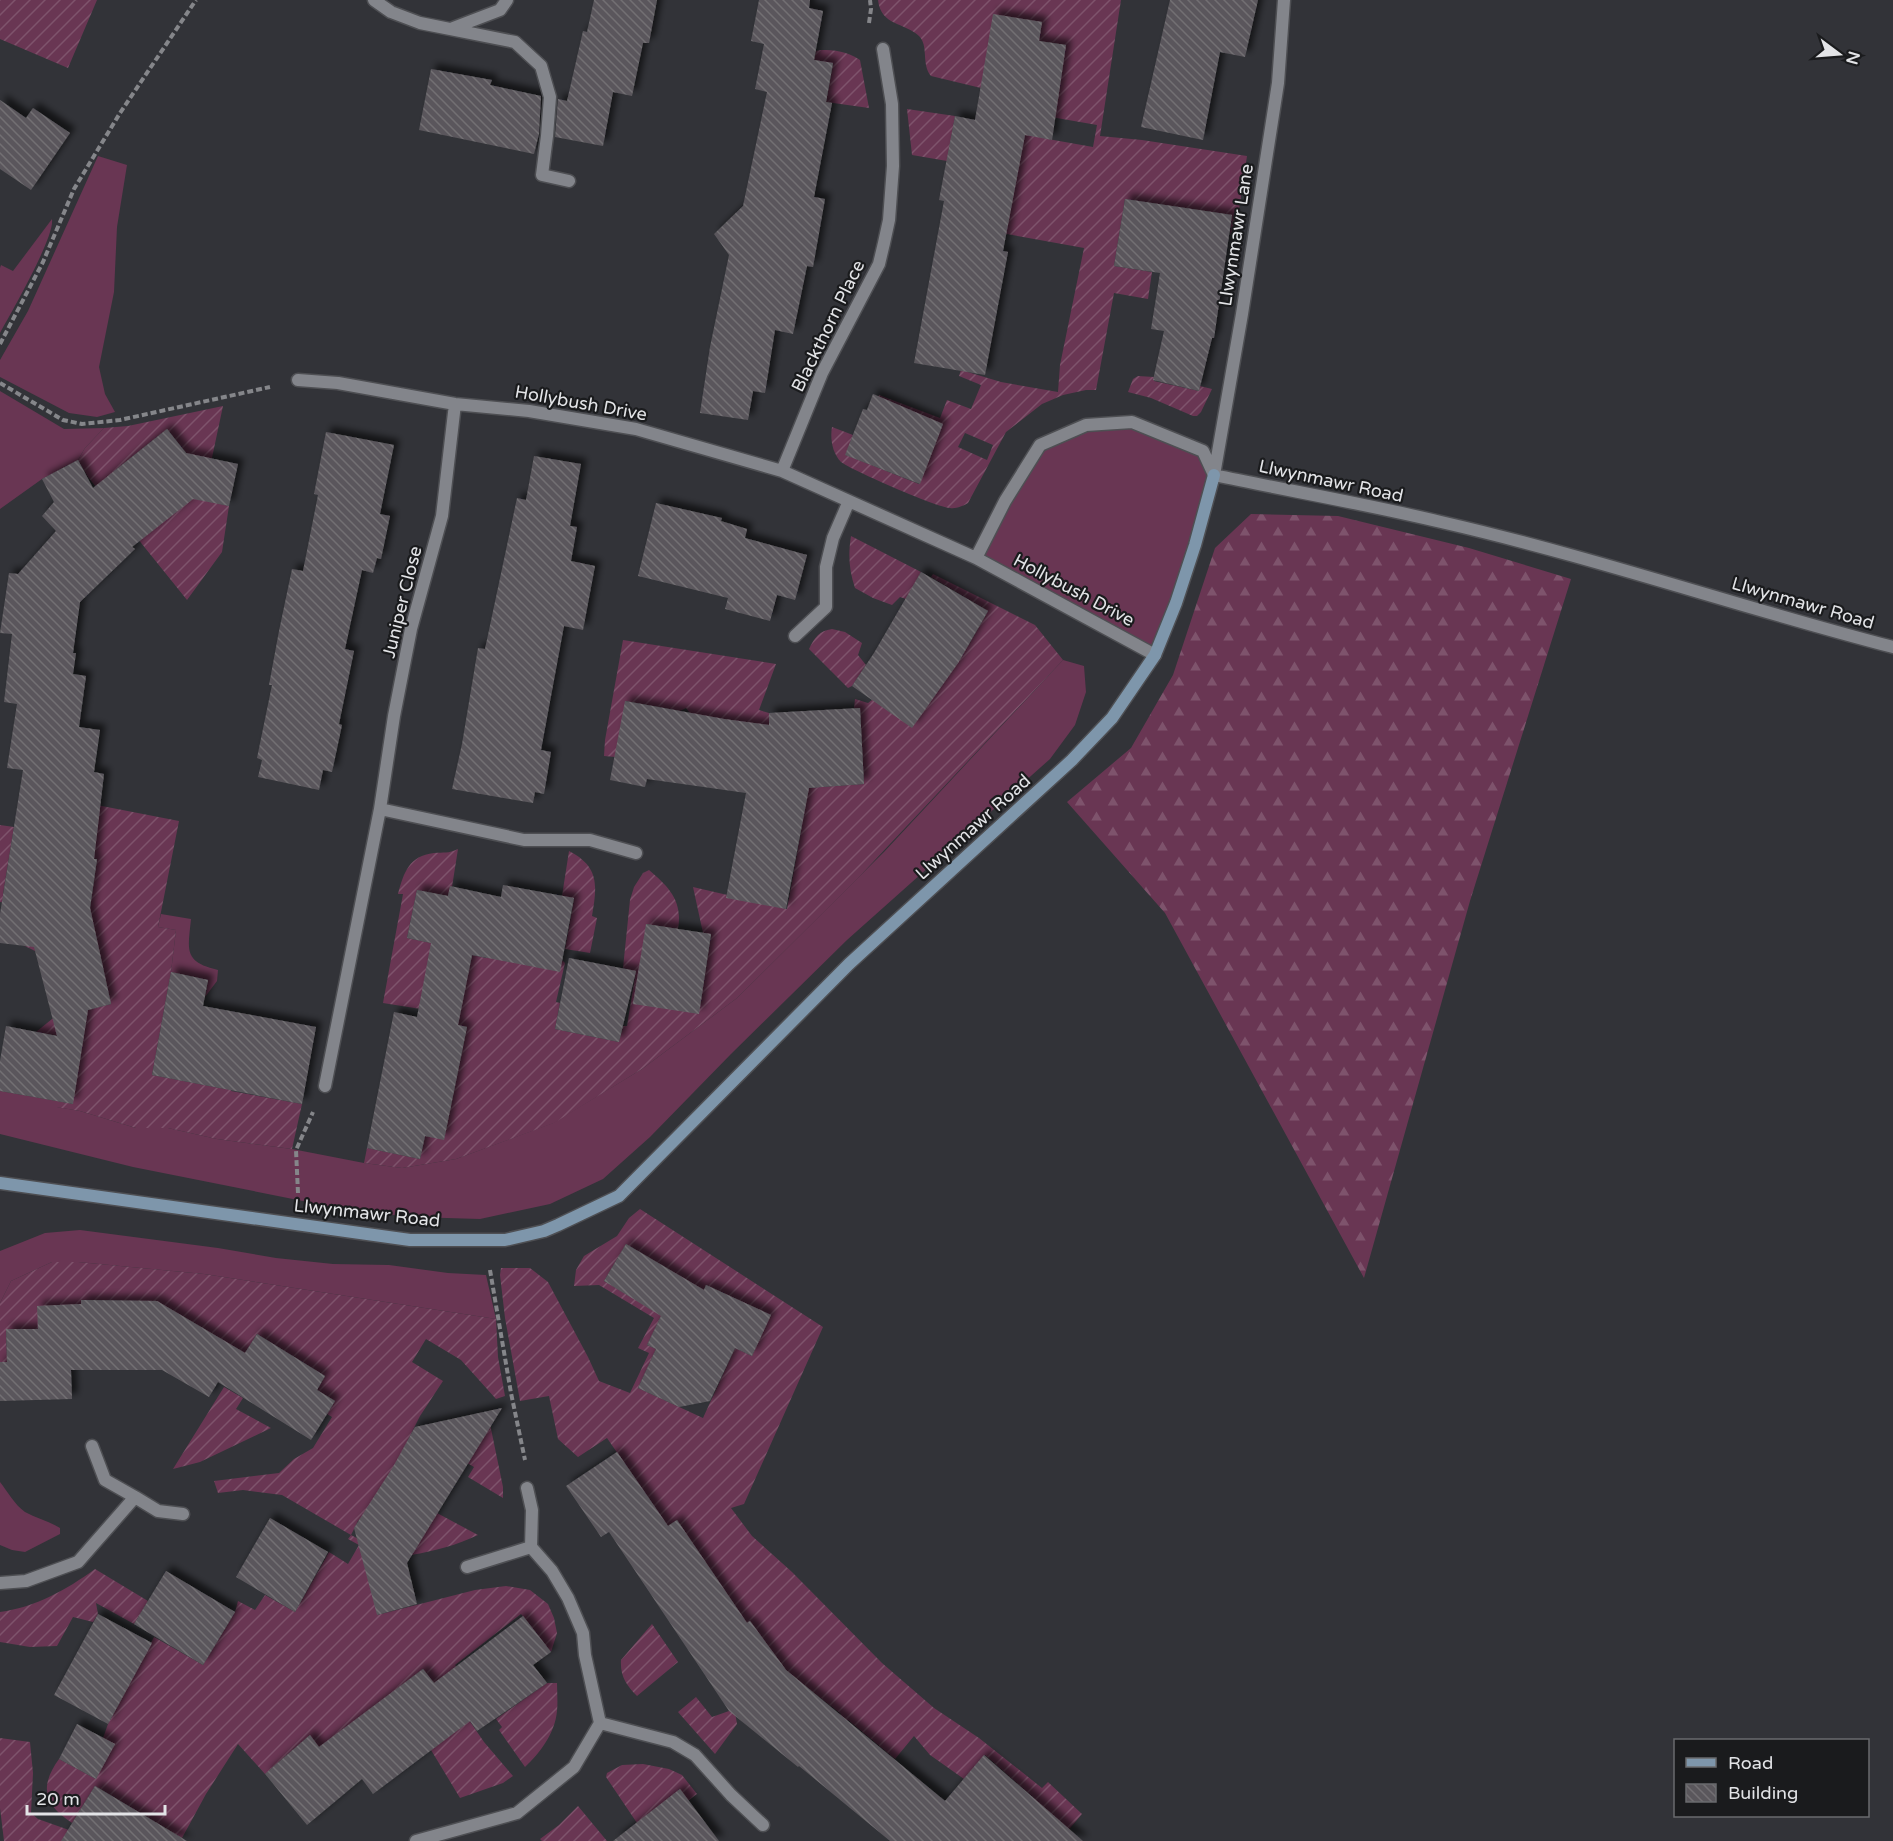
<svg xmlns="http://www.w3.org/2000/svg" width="1893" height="1841" viewBox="0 0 1893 1841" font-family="'Varela Round',sans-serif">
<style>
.grass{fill:#693653}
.forest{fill:url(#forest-firs)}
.garden{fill:url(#garden-furrows);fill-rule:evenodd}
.building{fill:url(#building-back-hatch);filter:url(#shadow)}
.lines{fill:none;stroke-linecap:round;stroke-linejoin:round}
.street-casing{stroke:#4e4f53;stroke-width:15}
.secondary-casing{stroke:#4e4f53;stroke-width:15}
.path{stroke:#85868a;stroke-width:4;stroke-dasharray:6 3;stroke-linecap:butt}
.street{stroke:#83858b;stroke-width:12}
.secondary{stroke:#7e96ab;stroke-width:12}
.labels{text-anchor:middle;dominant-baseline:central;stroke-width:4.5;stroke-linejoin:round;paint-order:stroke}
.street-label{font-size:18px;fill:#e3e4e7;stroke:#1a1b1d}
</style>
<defs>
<pattern id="forest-firs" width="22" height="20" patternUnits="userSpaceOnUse" patternTransform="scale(1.5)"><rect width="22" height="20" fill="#693653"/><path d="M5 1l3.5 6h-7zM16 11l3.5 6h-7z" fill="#7e536c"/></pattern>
<pattern id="garden-furrows" width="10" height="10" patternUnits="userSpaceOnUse" patternTransform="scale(1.5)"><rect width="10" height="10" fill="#693653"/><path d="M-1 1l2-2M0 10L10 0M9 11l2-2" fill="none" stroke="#7e536c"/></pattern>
<pattern id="building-back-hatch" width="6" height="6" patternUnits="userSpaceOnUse" patternTransform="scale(1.5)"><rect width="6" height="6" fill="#5a575c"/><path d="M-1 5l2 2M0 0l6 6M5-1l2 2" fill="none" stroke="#726f73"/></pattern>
<filter id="shadow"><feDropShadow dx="5.5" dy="-5.5" stdDeviation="3" flood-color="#0009"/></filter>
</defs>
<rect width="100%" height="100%" fill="#323338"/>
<!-- grass -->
<path class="grass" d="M98,156L127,165L117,227L114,292L99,367L105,394L115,412L97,417L69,413L2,378L0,377V360L28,311Z
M52,219C55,237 11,313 0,333V268L1,265L13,271Z
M0,391L64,429L104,428L85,448L78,460L42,479L0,509Z
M1132,422L1203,451L1214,475L1155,655L976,558L1040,445L1086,425Z
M1063,660L1084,666L1086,692L1075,725L1050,759L847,940L731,1054L650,1137L603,1179L550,1204L480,1219L413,1217L353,1211L133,1167L0,1134V1091L57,1101V1107L80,1111L136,1128H168L217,1139L292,1149L364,1163L402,1168L456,1159L553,1123L642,1069L737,998L884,852Z
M161,914L191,919C188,950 183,962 218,970L217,981L205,997L208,980L171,972L176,930L158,927Z
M80,1230L218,1248L276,1258L333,1264L389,1265L448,1273L486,1275L496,1319L204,1274L78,1262H52L11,1281L0,1303V1251L45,1233Z
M0,1482C7,1491 15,1505 25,1512C36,1518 49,1521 60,1528V1534L25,1552L12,1550L0,1545Z"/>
<!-- forest -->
<path class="forest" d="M1251,514L1338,516L1469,548L1571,579L1470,901L1364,1278L1165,913L1067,802L1131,748L1173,675L1215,548Z"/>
<!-- garden -->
<path class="garden" d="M0,0H97L68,68L0,39Z
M878,0H1121L1100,136L1142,140L1247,156L1235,236L1230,235L1232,215L1125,199L1114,266L1152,272L1148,299L1114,293L1096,390H1086L1063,395L1042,404L1006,432L968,503C963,506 956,509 950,508C938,508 851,470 841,462C832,453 830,438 832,427L853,435L846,455L919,484L937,438L878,397L879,395L940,418L947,400L971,409L981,385L959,376L961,370L1001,382L1058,392L1060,365L1084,248L951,224L1026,130L1066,45L1039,41L981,88L931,76C921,64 929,46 919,36C904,22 881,26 878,0ZM1051,117L1097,125L1093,147L1048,139ZM965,433L993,445L987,460L958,447Z
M820,50C835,50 847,51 860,60L869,108L826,102L833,64L814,60L816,51Z
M907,109L955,116L947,161L912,155Z
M1138,376L1154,377V381L1199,391L1200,386L1212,389L1201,412L1197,416H1193L1151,398L1128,392L1133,379Z
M223,406L203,500L229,506L222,552L187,600L88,477L78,460L85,448L104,428L128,426ZM167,429L199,469L113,472Z
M851,536L921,572L906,599L900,597L892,605L873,598L855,588C849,570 848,555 851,536Z
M933,574L1035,625L1063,660L858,878L737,998L642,1069L554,1123L456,1159L402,1168L364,1163L367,1148L420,1159L425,1136L444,1139L467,1027L456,1025L458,1015L383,1003L403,894H398C404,872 409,856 434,853C444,852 448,854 458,849L452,887H450L448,896L417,890L407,938L431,943L468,974L472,955L486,958L488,950L563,961L565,963L556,1002L560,1003L555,1029L619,1042L623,1026H627L635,976L633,971L623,968L630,900L634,887L643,873L649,870C669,887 683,901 678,929L646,924L701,999L711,935L703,933L693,887L787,909L802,825L749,787L681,763L690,713L686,708L680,711L626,701L615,757L604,756L605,740L623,640L776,664L759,710L769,713L771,760L793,789L864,784L860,708H854L855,699L868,703L872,700L968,646L988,611L931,577Z
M832,629L845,632L862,643L858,655L866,665L852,686L848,688L809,649C815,637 819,631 832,629Z
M71,800L179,821L158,927L176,930L171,972L152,1075L225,1089L239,1013L245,1014L231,1091L302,1104L292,1149L217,1139L168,1128H136L80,1111L56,1107L57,1101L73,1104L70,1038L36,1032L52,1019L111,1004L96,938L35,951L23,945L27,905L0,902V825L14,827L3,894L90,908L97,859L62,854Z
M569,851C600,867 597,886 592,916L597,918L590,953L565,949L574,899L562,896Z
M640,1209L823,1327L744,1504L731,1508L752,1536L792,1572L882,1663L934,1708L979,1738L1042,1788L1048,1782L1082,1814L1059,1841H998L1034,1798L985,1755L964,1779L930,1755L914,1736L895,1759L848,1720L834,1735L828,1731L841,1714L786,1671L750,1622L743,1626L677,1520L662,1530L651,1502L607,1438L578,1457L558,1439L549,1396L520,1401L505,1318L500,1275L501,1268H530L548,1282L588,1357L599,1381L630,1393L649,1353L638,1348L654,1318L599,1285L574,1286L576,1270L584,1256L617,1236L629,1218ZM626,1244L670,1270L648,1307L604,1281ZM706,1285L770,1315L752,1356L735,1348L703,1418L638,1388L656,1349L647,1345L664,1310L689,1321Z
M52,1262H78L204,1274L496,1319L498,1357L505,1396L496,1399L461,1360L426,1339L412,1362L443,1381L420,1416L407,1442L431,1457L358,1521L351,1535L407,1565L377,1615L475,1590L506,1586L530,1590L548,1604L554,1618L557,1633L551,1652L521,1614L455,1665L478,1695L460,1707L484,1742L513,1776L503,1783L460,1798L431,1750L465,1724L423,1669L320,1748L309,1736L265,1774L238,1744L206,1794L182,1838L95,1786L72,1823C44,1805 39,1787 59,1759L96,1779L103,1738L108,1724L154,1637L203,1665L235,1612L238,1601L255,1610L265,1595L295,1612L329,1552L348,1564L359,1545L348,1539L351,1535L282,1495L243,1490L218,1493L214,1481L279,1473L294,1459L313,1448L332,1417L327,1414L335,1401L317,1390L325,1376L257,1334L235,1369L237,1349L184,1317L166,1345L149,1301L81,1300V1330L6,1329L7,1362H0V1303L11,1281Z
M224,1387L243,1398L236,1409L271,1428L200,1462L173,1469Z
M490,1424L503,1487V1498L468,1477L474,1467L467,1463Z
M437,1513L478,1535C457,1545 435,1551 411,1555Z
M95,1569L148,1601L134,1624L96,1603L98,1614L93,1622L73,1617L57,1646L30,1647L0,1642V1612C36,1607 66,1590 95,1569Z
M652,1624L678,1662L637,1696C626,1685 620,1676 621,1660Z
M547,1683H557C557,1692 558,1702 557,1711C555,1733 540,1753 525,1767L499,1730L502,1727L496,1719Z
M696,1697L712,1717L729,1711L734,1707L737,1724L715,1754L678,1712Z
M0,1738L30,1742L33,1773L31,1813L38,1819L69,1830L73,1841H4L0,1808Z
M643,1764L669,1769L682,1775L697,1794L688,1801L637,1823L606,1777L607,1773L622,1765Z
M578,1806L607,1841H542L540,1839L559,1825Z"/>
<!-- building -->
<path class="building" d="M594,0H657L649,43H643L632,96L613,92L603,146L555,137L558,99L567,101L583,31L587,32Z
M759,0H810L809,8L823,11L814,60L833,63L826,102L832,103L814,197L825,199L813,267L807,266L793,334L775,330L765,393L753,391L748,420L700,413L710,347L729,255L714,234L743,206L767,92L755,89L764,44L751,41Z
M1170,0H1258L1245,57L1220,52L1203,140L1141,127Z
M993,14L1042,22L1039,41L1066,45L1052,140L1025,135L1003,251L1008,252L985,375L914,363L944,201L939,200L955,116L975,120Z
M431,69L492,80L490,85L541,96L539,134L534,154L419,130Z
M0,100L26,118L33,108L70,133L31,190L0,169Z
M1125,199L1232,215L1214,338H1212L1199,391L1153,380L1164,331L1151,329L1160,273L1114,266Z
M873,394L943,424L920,484L845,455L863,409L867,410Z
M167,429L186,453L238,464L229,506L193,499L132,547L135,549L80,602L73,653H76L73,674L86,676L79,727L100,730L94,772L104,774L94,859H97L90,908L111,1004L88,1010L73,1104L0,1091V1061L6,1026L57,1036L34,947L0,943V914L23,770L7,768L17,704L4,702L12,634L0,633L9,573L18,574L56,531L42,516L54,502L42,479L78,460L93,488Z
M326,432L394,445L380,514L390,516L381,559L377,558L373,573L362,570L345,649L354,651L339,724L342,725L332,772L323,770L319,790L258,777L262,760L257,758L272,685H269L279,631L292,569L303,571L318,495L314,494Z
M534,456L581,464L570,526L577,527L571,561L595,566L583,630L564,626L541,750L551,752L544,794L535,792L533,803L452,789L462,744L478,648L485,649L517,498L526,500Z
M656,503L722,518L721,521L747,529L745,538L807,555L795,600L777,595L770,621L725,609L728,598L638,576Z
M921,572L988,611L958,663L912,728L852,686L874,653Z
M625,701L724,719L769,725V713L860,708L864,784L809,788L786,909L726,898L746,793L647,779L645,787L610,780Z
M503,885L574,898L560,972L472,955L458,1025L467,1027L444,1140L425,1136L420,1159L367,1148L394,1012L417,1017L431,943L407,938L417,890L448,896L450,886L501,897Z
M646,924L711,934L699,1014L633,1004Z
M569,958L636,971L619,1042L555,1029Z
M171,972L208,980L203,1006L316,1027L302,1104L152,1075Z
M626,1244L704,1290L706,1285L771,1315L752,1356L735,1348L710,1401L679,1407L638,1388L656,1349L647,1345L661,1316L604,1281Z
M81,1300L157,1301L245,1353L257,1334L325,1376L317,1390L335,1401L311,1440L218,1382L209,1397L162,1370H71L72,1399L0,1401V1362H7L6,1329H38L37,1306L81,1304Z
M502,1408L407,1563L417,1604L377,1615L354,1528L393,1467L415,1427Z
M617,1452L668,1526L677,1520L747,1623L750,1621L786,1670L945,1801L984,1755L1083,1841H890L799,1766L798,1767L729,1711L609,1532L601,1537L566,1486Z
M270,1518L328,1552L295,1612L236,1577Z
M166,1571L235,1612L203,1665L134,1624Z
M98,1614L152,1643L108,1724L54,1695Z
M523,1616L551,1652L533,1665L547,1683L477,1731L470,1721L373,1794L362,1779L307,1825L265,1774L310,1735L319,1747L423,1669L434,1683Z
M77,1724L115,1744L96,1779L59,1759Z
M95,1786L187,1841H61Z
M680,1789L719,1841H613Z"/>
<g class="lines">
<defs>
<path id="street" d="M374,0L391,12L420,23L515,42L541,66L550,97L547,136L542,175L569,181
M453,28L500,10L507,0
M298,380L338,383L455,404L529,411L636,429L782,471L976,558L1155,655
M782,471L822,373L879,264L884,243L889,220L893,166L892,104L883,49
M1214,475C1290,491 1366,504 1441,522C1594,557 1742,608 1893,647
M1214,475L1242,314L1278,83L1284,0
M976,558L1005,501L1040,445L1086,425L1132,422L1203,451L1214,475
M795,636L826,607V567L833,538L849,501
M380,809L524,840H590L636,853
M325,1086L380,809L394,716L411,629L442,516L455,404
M135,1497L158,1511L183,1514
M467,1567L531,1547
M0,1583L26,1581L78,1562L135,1497L105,1480L92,1446
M600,1723L673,1742L695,1755L731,1795L763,1825
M416,1841L517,1813L574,1767L600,1723L585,1655L583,1633L568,1598L552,1571L531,1547L532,1510L527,1488"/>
<path id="secondary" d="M0,1183L410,1240H505L544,1231L558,1225L619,1196L849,964L1072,760L1112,718L1155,655L1176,603L1195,545L1214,475"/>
</defs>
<!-- street casing -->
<use href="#street" class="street-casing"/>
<!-- secondary casing -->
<use href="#secondary" class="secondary-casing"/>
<!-- path -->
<path class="path" d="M869,23L871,9L870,0
M0,344L43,262L74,189L120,113L196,0
M0,383L63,420L82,424L120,420L270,387
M298,1193L296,1150L313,1112
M490,1270L511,1393L525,1460"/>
<!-- street -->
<use href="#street" class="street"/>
<!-- secondary -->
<use href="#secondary" class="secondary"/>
</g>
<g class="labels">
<!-- street labels -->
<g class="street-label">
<text transform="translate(1236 235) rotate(-81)">Llwynmawr Lane</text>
<text transform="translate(828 326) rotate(-64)">Blackthorn Place</text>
<text transform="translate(581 403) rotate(10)">Hollybush Drive</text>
<text transform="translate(1331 481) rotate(12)">Llwynmawr Road</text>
<text transform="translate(1074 590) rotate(28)">Hollybush Drive</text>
<text transform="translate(402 602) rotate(-76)">Juniper Close</text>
<text transform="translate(1803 603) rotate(16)">Llwynmawr Road</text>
<text transform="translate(973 827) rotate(-42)">Llwynmawr Road</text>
<text transform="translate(367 1213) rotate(6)">Llwynmawr Road</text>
</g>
</g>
<!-- legend -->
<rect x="1674" y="1739" width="195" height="78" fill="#1a1b1d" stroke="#6a6b6e" stroke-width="1.5"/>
<rect x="1686" y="1758" width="30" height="9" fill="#7e96ab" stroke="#6a6b6e" stroke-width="1.5"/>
<text x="1728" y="1769" font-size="18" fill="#e3e4e7">Road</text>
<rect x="1686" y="1784" width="30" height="18" fill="url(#building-back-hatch)" stroke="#6a6b6e" stroke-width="1.5"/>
<text x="1728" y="1799" font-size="18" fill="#e3e4e7">Building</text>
<!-- north arrow -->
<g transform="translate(1839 54) rotate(106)" stroke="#1a1b1d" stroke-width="4.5" paint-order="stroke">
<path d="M0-4.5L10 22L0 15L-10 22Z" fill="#e3e4e7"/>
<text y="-9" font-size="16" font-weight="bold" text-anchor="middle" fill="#e3e4e7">N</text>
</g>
<!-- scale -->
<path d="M27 1805v9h138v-9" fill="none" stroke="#e3e4e7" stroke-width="3"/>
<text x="36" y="1805" font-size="18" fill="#e3e4e7" stroke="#1a1b1d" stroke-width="4.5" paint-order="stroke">20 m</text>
</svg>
